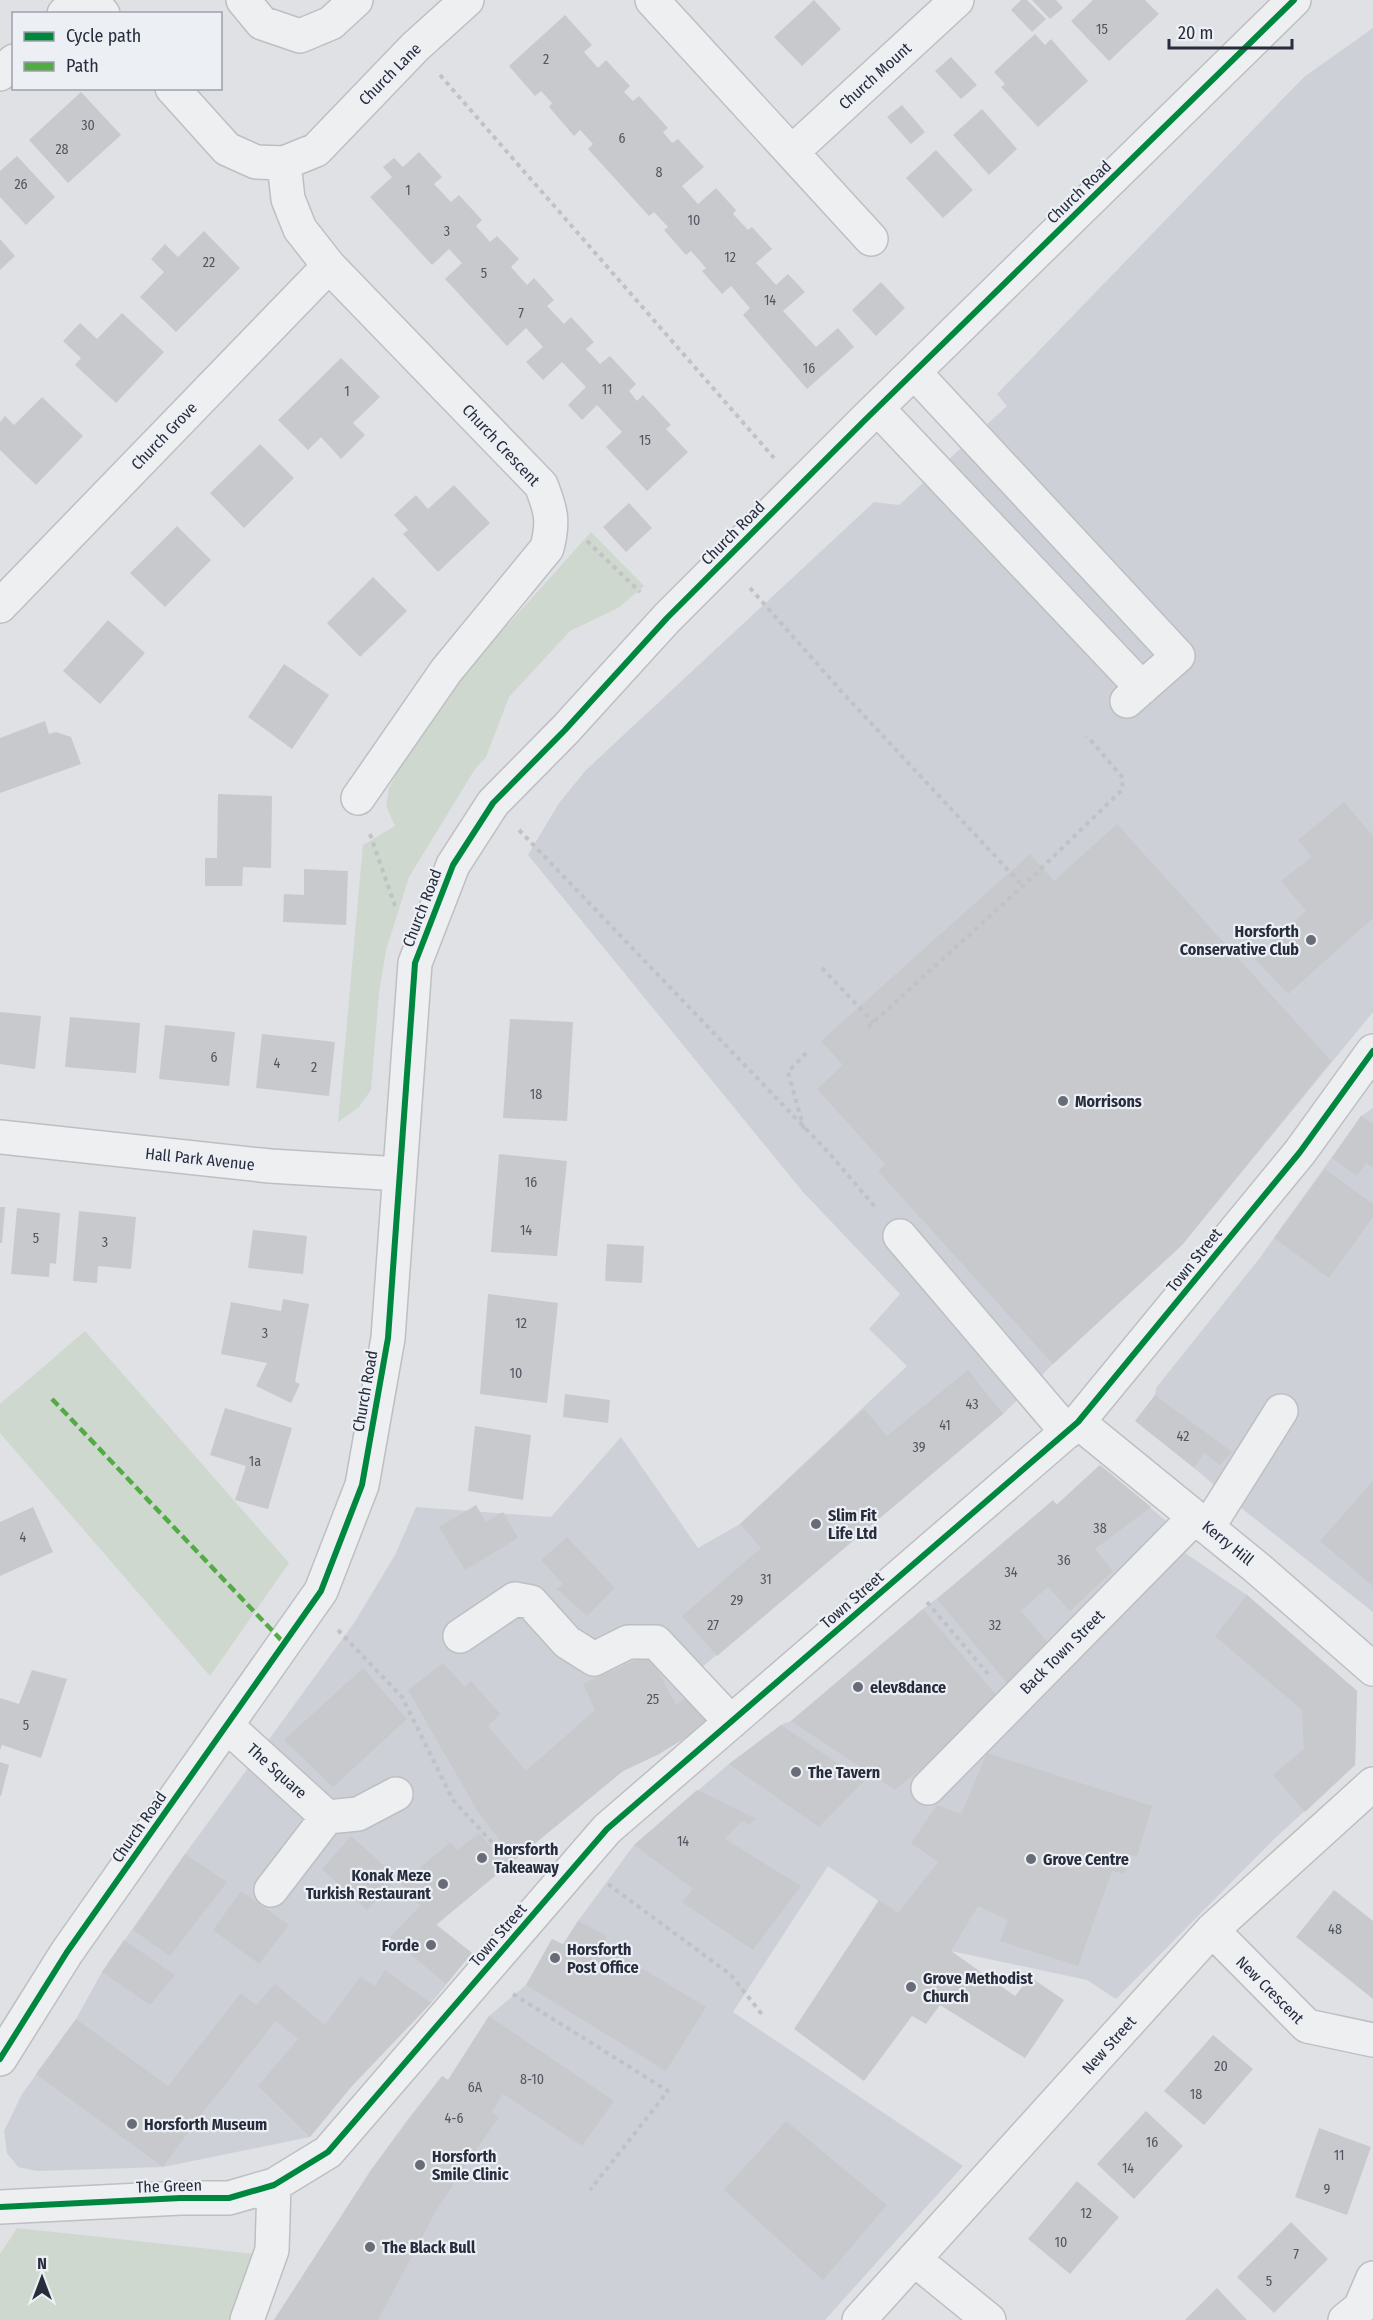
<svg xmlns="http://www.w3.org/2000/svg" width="1373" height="2320" viewBox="0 0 1373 2320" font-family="'Fira Sans Condensed',sans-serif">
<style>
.built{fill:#cdd0d7}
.green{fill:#ced8cf}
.building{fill:#c7c9cc}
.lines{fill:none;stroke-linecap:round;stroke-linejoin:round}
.minor-casing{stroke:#bdbfc2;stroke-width:36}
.path{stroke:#c1c2c7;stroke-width:4;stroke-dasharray:4.5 4.5;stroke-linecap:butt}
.minor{stroke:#eeeff1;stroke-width:33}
.quiet{stroke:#53ab46;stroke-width:4.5;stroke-dasharray:9 4.5;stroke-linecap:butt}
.cycleway-casing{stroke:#eceff4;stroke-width:10}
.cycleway{stroke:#00873e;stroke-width:6}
.poi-dot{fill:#676c77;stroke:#eceff4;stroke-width:2}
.labels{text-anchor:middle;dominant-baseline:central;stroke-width:4.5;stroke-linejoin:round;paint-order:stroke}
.number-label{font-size:14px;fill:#505561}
.street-label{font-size:16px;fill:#272d3c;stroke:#eceff4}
.poi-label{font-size:16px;font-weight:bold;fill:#272d3c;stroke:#eceff4;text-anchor:start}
</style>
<rect width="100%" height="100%" fill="#dfe1e4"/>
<!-- built -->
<path class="built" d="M1373,28V1012L1182,1245L1053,1364L1003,1414L701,1668L698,1730L659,1754L623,1771L436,1924L472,1953L431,2003L351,2087L310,2137L163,2167L37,2171L18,2167L7,2153L4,2131L22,2094L76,2019L102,1972L185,1854L354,1623L395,1555L416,1507L551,1517L621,1437L698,1548L740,1524L907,1366L869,1329L900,1294L803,1192L528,855L559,803L586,770L874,502L899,505L1007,406L997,394L1304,77Z
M1373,1108V1612L1245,1511L1194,1468L1155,1395L1156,1388L1259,1259L1361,1116Z
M1100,1465L1165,1520L1182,1551L1247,1595L1357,1691L1355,1765L1273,1840L1116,1999L1087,1980L951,1951L828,1866L733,2012L963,2166L825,2320H274L371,2170L408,2119L442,2076L448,2080L489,2016L526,1985L552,1939L563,1944L578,1921L634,1845L729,1764L781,1725L791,1721L923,1609L1057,1504Z"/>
<!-- green -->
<path class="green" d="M591,532L644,586L618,608L570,631L509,697L486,757L475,769L409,877L386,950L379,993L371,1090L359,1107L338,1122L363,845L395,826L386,806L389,788L417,735L447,693Z
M85,1331L289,1563L210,1676L0,1433V1404Z
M17,2228L256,2254L232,2320H0V2254Z"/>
<!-- building -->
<path class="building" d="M814,0L841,29L802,66L774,37Z
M1021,0H1027L1046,19L1032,32L1011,10Z
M1032,0H1056L1063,8L1050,19Z
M1093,0H1145L1159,14L1109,61L1071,21Z
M565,15L592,45L584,52L598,68L606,60L630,86L624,92L633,101L639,96L668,128L663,132L672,143L678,139L704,167L682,186L698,204L716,188L736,210L733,214L748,230L752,227L772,249L756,263L776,285L788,274L805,292L783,311L816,347L838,328L854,347L807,389L743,315L750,308L731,286L722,294L702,271L706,268L691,251L686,255L664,230L668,227L654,212L649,216L588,149L593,144L580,130L574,136L549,107L552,103L541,91L535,96L509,66Z
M1035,34L1045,45L1051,39L1088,81L1038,127L1001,87L1005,84L994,72Z
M951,57L977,85L961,99L935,71Z
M81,92L121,135L68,183L29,140Z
M902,105L925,132L911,144L887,117Z
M982,109L1017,149L989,175L953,135Z
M936,150L973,190L943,218L906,178Z
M419,152L442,177L434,184L448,199L451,202L459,195L482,220L476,226L490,242L497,236L519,259L511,267L527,285L534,278L554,300L547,306L564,324L571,317L594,342L586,349L600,364L610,356L636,384L629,391L637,401L643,395L671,425L666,429L688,452L647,491L606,447L622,432L597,405L582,420L568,405L586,387L562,362L543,380L526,362L543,347L526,328L507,346L445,279L462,263L449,249L432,265L370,197L392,177L383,167L394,158L403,167Z
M17,156L55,197L26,225L0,197V171Z
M204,231L240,268L176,332L140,297L164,272L151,259L165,244L178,257Z
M0,239L15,256L0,270Z
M881,282L905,308L876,336L852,310Z
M122,313L164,352L116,403L75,365L81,358L63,341L80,323L97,339Z
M341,358L380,397L353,423L365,435L341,459L321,437L308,450L278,420Z
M42,397L83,436L36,485L0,450V422L5,416L14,425Z
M260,444L294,478L244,528L210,493Z
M454,485L490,523L438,572L403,534L408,530L394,515L416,495L428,509Z
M629,503L652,528L626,552L603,527Z
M177,526L211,560L165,607L130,573Z
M373,577L407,611L360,657L327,623Z
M108,620L145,653L100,704L63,671Z
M284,664L329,695L292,749L248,717Z
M45,721L49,734L56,732L71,737L81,764L0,793V738Z
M218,794L272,796L271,868L243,867L242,886H205V858H217Z
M1344,802L1373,836V918L1288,994L1254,958L1306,911L1281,881L1312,857L1298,840Z
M1117,824L1331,1061L1182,1245L1053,1364L878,1171L885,1164L817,1089L843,1065L821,1041L1030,854L1054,881Z
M304,869L348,871L346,925L283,922L284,894L304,895Z
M0,1012L41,1016L35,1069L0,1064Z
M70,1017L140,1023L136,1073L65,1067Z
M510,1019L573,1022L567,1121L503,1118Z
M165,1025L235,1032L229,1086L159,1079Z
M262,1034L335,1042L329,1096L256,1088Z
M1361,1116L1373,1124V1167L1366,1163L1357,1176L1332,1158Z
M499,1154L567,1161L557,1256L491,1252Z
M1325,1169L1373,1204V1217L1329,1278L1274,1238Z
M0,1207H5L2,1243H0Z
M17,1208L60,1213L56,1264L50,1263L49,1277L11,1274Z
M79,1211L136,1217L131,1269L98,1266L97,1283L73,1281Z
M253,1230L307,1236L303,1274L248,1268Z
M607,1244L644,1246L642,1283L605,1281Z
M488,1294L558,1303L547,1403L480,1394Z
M283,1299L309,1304L295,1382L300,1384L291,1403L256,1386L267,1363L221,1354L231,1302L281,1311Z
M968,1370L1003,1414L717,1656L682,1616L761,1548L740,1524L864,1409L887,1436Z
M565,1394L610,1400L608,1423L563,1417Z
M1155,1395L1232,1452L1220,1465L1204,1453L1194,1468L1135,1421Z
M225,1408L292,1428L268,1509L235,1500L246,1466L210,1455Z
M475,1426L531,1435L523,1500L468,1491Z
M1100,1465L1151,1507L1095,1549L1113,1571L1070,1611L1048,1587L1021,1611L1055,1651L1012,1689L937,1599L1053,1500L1057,1505Z
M1373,1481V1586L1320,1541Z
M476,1505L486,1522L503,1512L518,1538L465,1570L439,1527Z
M33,1507L53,1552L0,1576V1522Z
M567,1537L615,1588L587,1616L557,1589L563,1584L541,1560Z
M1247,1595L1357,1691L1355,1765L1305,1812L1273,1775L1304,1749L1302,1710L1215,1636Z
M923,1609L1002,1702L895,1790L791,1721Z
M649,1654L676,1705L692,1694L713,1717L698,1730L659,1754L623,1771L515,1860L478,1812L408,1690L443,1663L465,1687L471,1681L500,1714L488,1726L526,1771L595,1710L583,1684Z
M363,1668L407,1719L333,1787L284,1740Z
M32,1670L67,1679L41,1758L2,1745L0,1750V1698L19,1704Z
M781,1725L864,1781L819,1827L729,1764Z
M987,1753L1152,1806L1137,1857L1130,1854L1124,1874L1112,1871L1078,1966L1000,1941L1008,1920L978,1906L951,1951L1015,1996L1030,1977L1064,2000L1025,2058L940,2005L926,2024L912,2016L864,2081L794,2029L879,1900L898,1913L938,1862L911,1843L937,1805L961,1814Z
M0,1762L9,1765L1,1796H0Z
M697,1790L755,1818L750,1825L742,1821L725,1839L801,1886L753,1950L682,1902L693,1889L634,1845Z
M479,1833L507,1866L436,1925L472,1953L446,1984L390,1937L420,1906L401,1883L451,1842L457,1850Z
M351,1836L398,1878L367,1910L322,1869Z
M185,1854L227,1882L170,1956L133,1930Z
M1334,1890L1373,1921V1999L1296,1937Z
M241,1891L289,1925L259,1964L213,1930Z
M578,1921L607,1936L603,1945L706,2007L666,2071L526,1985L552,1939L563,1945Z
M124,1940L175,1975L150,2005L102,1972Z
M385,1970L431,2003L351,2087L310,2137L258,2086L298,2039L276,2021L203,2112L163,2167L36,2074L76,2019L168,2086L241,1993L256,2005L275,1984L325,2025L360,1977L375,1986Z
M489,2016L614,2101L582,2146L503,2094L492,2112L499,2117L469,2160L436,2211L378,2320H274L371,2170L442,2076L448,2080Z
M1213,2035L1253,2069L1204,2125L1164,2091Z
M1146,2111L1183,2146L1134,2199L1097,2164Z
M786,2121L887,2205L823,2280L724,2190Z
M1319,2128L1371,2147L1347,2215L1295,2197Z
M1077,2181L1119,2217L1070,2274L1028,2239Z
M1291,2222L1328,2259L1274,2313L1237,2277Z
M1217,2288L1247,2320H1185Z"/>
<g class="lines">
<defs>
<path id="minor" d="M91,0L103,14
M243,0L262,23L300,36L331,23L356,0
M652,0L871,239
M64,14L78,0
M0,74L14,61
M172,88L227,149L256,162L284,163L316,150L415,47L467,0
M792,152L957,0
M284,163L288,199L300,229L329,266L541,485C551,510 554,521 547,548L446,671L358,798
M914,372L1178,656L1127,701
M877,408L1142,688
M0,606L329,266
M0,1137L270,1166L400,1174
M900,1236L1067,1432
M1078,1422L1256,1567L1373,1669
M1208,1527L1281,1411
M460,1636L515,1599L531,1602L567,1642L594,1659L628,1642H656L731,1722
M227,1726L327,1817
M928,1788L1195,1517
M271,1890L327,1817L358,1814L396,1794
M1212,1930L1307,2026L1373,2040
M0,2059L67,1952L321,1591L362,1485L388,1338L415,963L453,865L493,803L565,730L667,618L865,420L1294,0
M0,2207L181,2198H229L274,2185L328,2152L607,1829L1078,1422L1300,1152L1373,1051
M914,2259L989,2320
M247,2320L272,2250L274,2185
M859,2320L1212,1930L1373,1784
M1345,2320L1360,2308L1373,2278"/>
</defs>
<!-- minor casing -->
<use href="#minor" class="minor-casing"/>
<!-- path -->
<path class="path" d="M440,75L774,458
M587,541L640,592
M750,588L842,692L1023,886
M519,830L830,1154L876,1208
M370,834L395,906
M822,968L873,1022
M868,1027L1023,886L1122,790L1123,778L1087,736
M804,1129L788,1072L808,1051
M927,1602L988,1674
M338,1630L402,1697L453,1800L521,1874
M608,1884L731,1975L764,2017
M513,1994L668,2091L590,2190"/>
<!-- minor -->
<use href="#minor" class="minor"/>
<!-- quiet -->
<path class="quiet" d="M52,1399L284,1643"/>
<defs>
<path id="cycleway" d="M0,2059L67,1952L321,1591L362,1485L388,1338L415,963L453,865L493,803L565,730L667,618L865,420L1294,0
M0,2207L181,2198H229L274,2185L328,2152L607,1829L1078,1422L1300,1152L1373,1051"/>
</defs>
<!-- cycleway casing -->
<use href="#cycleway" class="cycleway-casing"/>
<!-- cycleway -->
<use href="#cycleway" class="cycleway"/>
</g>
<!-- markers -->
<g class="poi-dot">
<circle cx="1311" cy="940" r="6"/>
<circle cx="1063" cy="1101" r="6"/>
<circle cx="816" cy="1524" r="6"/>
<circle cx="858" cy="1687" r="6"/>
<circle cx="796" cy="1772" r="6"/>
<circle cx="482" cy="1858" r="6"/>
<circle cx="1031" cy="1859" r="6"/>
<circle cx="443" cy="1884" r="6"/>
<circle cx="431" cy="1945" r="6"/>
<circle cx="555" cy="1958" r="6"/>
<circle cx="911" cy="1987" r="6"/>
<circle cx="132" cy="2124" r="6"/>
<circle cx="420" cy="2165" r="6"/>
<circle cx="370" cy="2247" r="6"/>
</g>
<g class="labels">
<!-- number labels -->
<g class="number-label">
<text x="1102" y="29">15</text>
<text x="546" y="59">2</text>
<text x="88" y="125">30</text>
<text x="622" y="138">6</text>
<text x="62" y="149">28</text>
<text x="659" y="172">8</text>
<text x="21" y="184">26</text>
<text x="408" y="190">1</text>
<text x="694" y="220">10</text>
<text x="447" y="231">3</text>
<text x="730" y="257">12</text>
<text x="209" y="262">22</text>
<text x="484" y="273">5</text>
<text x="770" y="300">14</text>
<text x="521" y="313">7</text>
<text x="809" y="368">16</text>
<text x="607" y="389">11</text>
<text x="347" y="391">1</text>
<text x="645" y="440">15</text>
<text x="214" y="1057">6</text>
<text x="277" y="1063">4</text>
<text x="314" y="1067">2</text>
<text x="536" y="1094">18</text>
<text x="531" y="1182">16</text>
<text x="526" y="1230">14</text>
<text x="36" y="1238">5</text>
<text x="105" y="1242">3</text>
<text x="521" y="1323">12</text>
<text x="265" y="1333">3</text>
<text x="516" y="1373">10</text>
<text x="972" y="1404">43</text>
<text x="945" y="1425">41</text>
<text x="1183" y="1436">42</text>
<text x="919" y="1447">39</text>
<text x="255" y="1461">1a</text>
<text x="1100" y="1528">38</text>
<text x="23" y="1537">4</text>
<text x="1064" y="1560">36</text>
<text x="1011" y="1572">34</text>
<text x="766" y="1579">31</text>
<text x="737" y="1600">29</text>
<text x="713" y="1625">27</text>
<text x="995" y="1625">32</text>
<text x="653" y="1699">25</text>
<text x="26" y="1725">5</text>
<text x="683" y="1841">14</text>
<text x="1335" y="1929">48</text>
<text x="1221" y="2066">20</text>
<text x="532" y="2079">8-10</text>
<text x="475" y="2087">6A</text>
<text x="1196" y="2094">18</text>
<text x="454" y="2118">4-6</text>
<text x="1152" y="2142">16</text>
<text x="1339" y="2155">11</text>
<text x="1128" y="2168">14</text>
<text x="1327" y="2189">9</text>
<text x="1086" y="2213">12</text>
<text x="1061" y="2242">10</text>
<text x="1296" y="2254">7</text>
<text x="1269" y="2281">5</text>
</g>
<!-- street labels -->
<g class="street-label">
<text transform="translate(390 74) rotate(-45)">Church Lane</text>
<text transform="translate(875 76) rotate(-42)">Church Mount</text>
<text transform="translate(1079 192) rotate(-44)">Church Road</text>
<text transform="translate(164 436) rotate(-46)">Church Grove</text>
<text transform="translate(501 445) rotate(47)">Church Crescent</text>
<text transform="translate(733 533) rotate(-45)">Church Road</text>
<text transform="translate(422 908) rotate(-69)">Church Road</text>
<text transform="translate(200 1159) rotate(6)">Hall Park Avenue</text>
<text transform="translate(1194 1260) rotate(-51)">Town Street</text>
<text transform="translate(365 1391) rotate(-80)">Church Road</text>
<text transform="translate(1228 1543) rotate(39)">Kerry Hill</text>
<text transform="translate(852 1600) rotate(-41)">Town Street</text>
<text transform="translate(1062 1652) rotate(-45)">Back Town Street</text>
<text transform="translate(277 1771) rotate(42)">The Square</text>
<text transform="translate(139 1827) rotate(-55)">Church Road</text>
<text transform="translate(498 1935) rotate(-49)">Town Street</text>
<text transform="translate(1270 1990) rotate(45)">New Crescent</text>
<text transform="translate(1109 2045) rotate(-48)">New Street</text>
<text transform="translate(169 2186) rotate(-2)">The Green</text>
</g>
<!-- poi labels -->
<g class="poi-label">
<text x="1299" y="931" text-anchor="end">Horsforth<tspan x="1299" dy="18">Conservative Club</tspan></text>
<text x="1075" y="1101">Morrisons</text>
<text x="828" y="1515">Slim Fit<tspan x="828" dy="18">Life Ltd</tspan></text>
<text x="870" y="1687">elev8dance</text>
<text x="808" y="1772">The Tavern</text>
<text x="494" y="1849">Horsforth<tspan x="494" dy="18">Takeaway</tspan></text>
<text x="1043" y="1859">Grove Centre</text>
<text x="431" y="1875" text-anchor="end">Konak Meze<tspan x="431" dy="18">Turkish Restaurant</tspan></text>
<text x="419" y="1945" text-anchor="end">Forde</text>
<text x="567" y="1949">Horsforth<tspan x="567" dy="18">Post Office</tspan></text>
<text x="923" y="1978">Grove Methodist<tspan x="923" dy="18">Church</tspan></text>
<text x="144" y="2124">Horsforth Museum</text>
<text x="432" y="2156">Horsforth<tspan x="432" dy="18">Smile Clinic</tspan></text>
<text x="382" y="2247">The Black Bull</text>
</g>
</g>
<!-- legend -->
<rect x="12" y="12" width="210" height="78" fill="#eceff4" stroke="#9da1aa" stroke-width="1.5"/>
<rect x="24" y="32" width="30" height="9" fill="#00873e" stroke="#9da1aa" stroke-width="1.5"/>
<text x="66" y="42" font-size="18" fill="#272d3c">Cycle path</text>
<rect x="24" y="62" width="30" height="9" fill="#53ab46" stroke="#9da1aa" stroke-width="1.5"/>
<text x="66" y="72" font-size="18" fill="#272d3c">Path</text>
<!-- north arrow -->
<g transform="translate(42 2278)" stroke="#eceff4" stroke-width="4.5" paint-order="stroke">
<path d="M0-4.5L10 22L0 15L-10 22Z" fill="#272d3c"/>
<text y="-9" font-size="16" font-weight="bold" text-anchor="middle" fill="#272d3c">N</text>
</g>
<!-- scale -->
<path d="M1169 39v9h123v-9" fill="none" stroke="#272d3c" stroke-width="3"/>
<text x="1178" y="39" font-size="18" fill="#272d3c" stroke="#eceff4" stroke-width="4.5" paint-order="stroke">20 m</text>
</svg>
